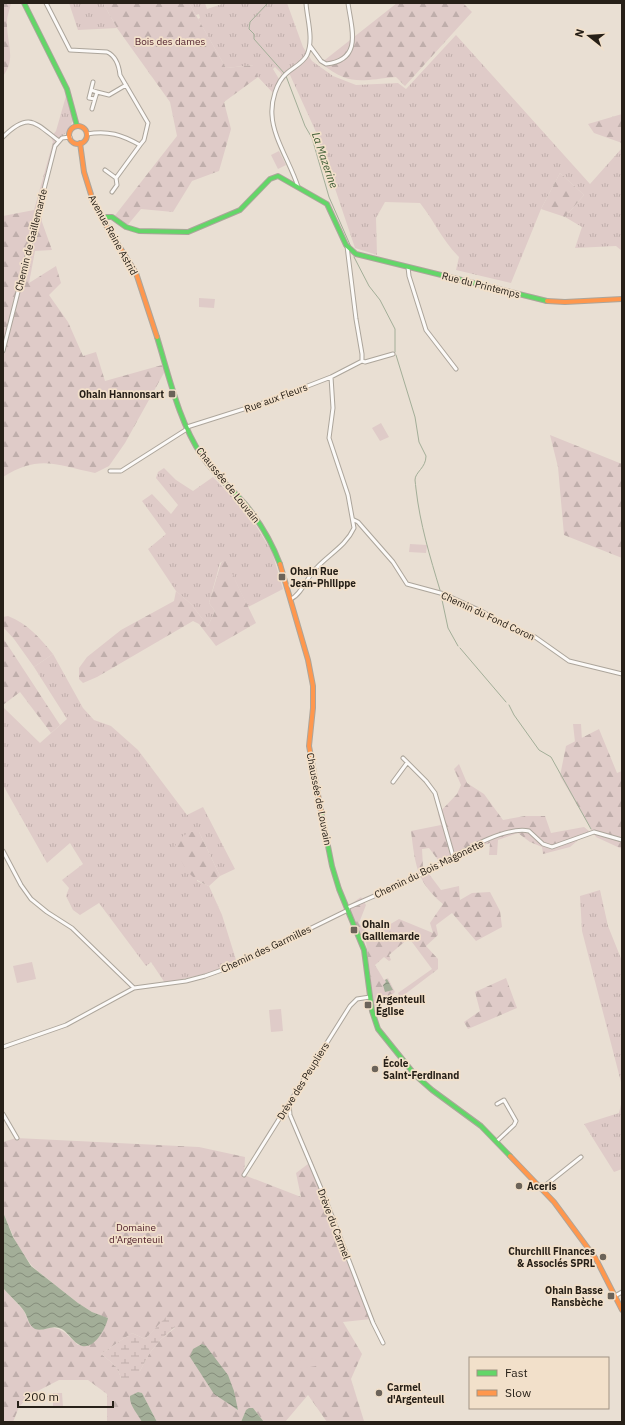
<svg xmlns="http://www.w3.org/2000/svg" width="625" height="1425" viewBox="0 0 625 1425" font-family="'IBM Plex Sans',sans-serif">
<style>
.grass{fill:url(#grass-tufts)}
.forest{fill:url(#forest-firs);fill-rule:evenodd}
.wetland{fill:url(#wetland-marsh)}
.garden{fill:#dfcbc8}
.water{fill:url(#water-waves)}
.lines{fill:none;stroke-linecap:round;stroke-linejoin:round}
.stream{stroke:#a3ae98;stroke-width:1}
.street-casing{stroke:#aca59b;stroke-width:5}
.fast-casing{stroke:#aca59b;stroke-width:6}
.slow-casing{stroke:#aca59b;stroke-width:6}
.street{stroke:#fcfaf8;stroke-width:3}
.fast{stroke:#63d668;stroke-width:4}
.slow{stroke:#ff974d;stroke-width:4}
.poi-dot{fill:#6b6359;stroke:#f2e0ca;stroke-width:1.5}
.labels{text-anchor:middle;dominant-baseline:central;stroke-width:3.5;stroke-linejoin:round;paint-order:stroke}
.park-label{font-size:10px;fill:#4d1c29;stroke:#f2e0ca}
.street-label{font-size:10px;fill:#272018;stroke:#f2e0ca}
.poi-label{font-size:10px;font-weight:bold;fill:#272018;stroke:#f2e0ca;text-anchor:start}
.water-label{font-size:11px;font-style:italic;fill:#3d5c33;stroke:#f2e0ca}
</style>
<defs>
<pattern id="grass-tufts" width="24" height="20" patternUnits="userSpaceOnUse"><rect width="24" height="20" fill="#dfcbc8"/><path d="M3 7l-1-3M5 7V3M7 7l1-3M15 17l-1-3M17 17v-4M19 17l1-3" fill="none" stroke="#bfaeab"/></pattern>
<pattern id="forest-firs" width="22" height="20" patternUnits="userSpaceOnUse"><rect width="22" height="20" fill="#dfcbc8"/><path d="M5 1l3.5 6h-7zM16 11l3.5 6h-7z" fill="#bfaeab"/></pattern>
<pattern id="wetland-marsh" width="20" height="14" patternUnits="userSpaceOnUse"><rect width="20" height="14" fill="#dfcbc8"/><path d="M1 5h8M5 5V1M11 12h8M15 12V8" fill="none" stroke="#bfaeab"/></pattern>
<pattern id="water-waves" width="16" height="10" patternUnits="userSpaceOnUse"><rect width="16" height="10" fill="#a3ae98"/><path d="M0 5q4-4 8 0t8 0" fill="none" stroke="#858d7b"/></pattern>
</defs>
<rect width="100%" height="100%" fill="#e9dfd3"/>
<!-- grass -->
<path class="grass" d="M69,3H103L117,28L78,30Z
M189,3H205L207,9L225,3H287L303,47L312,61L333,76L356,85L398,83L406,89L456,35L590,184L622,148V251L616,246L575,248L582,227L565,217L584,195L560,173L541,209L511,283L456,270L459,257C442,240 435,222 420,203L385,202L376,218L377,255L355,248L316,132L290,75L287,72L282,74L275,67L273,69L279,79L274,94L258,77L253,65L226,68L198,19L200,18L199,14L196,15Z
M66,96L73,120L69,130L53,145L37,210H34L53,142L51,137L56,131Z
M164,468L176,480L193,491L213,477L249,514L272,552L283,589L248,607L225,560L220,563L209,603L215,611L208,626L191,604L176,591L148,549L166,534L142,501L152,494L171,514L178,505L156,478L158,472Z
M53,654L83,708L94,720L111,726L138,750L187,815L203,807L235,869L220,876L199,832L197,881L209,886L222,915L237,963L204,974L165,983L151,962L146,966L99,903L80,915L73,910L66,896L69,888L62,880L83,864L70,843L47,863L3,785V707L40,743L67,719L34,667Z
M600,890L608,926L622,961V1086L582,931L580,896Z
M622,1100V1169L614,1172L584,1124L619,1113Z"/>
<!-- forest -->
<path class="forest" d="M3,3H11C10,9 7,16 7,22C6,41 17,59 3,76Z
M103,3H189L226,68L254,65L258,77L224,102L231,129L219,171L192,181L173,212L141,209L126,227L113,218L177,136L170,102L117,28Z
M397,3H463L472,12L405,86L396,77C362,80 350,87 321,63Z
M622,114V143L594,133L588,124Z
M560,173L584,195L565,217L541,209Z
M34,210L42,212V222L52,250L35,251L29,283L56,266L61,283L49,295L68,322L83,356L96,352L105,381L162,365L165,371L125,443L109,466L95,473C57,465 39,454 3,477V216Z
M550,435L622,464V558L564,535L558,467Z
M225,559L256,623L216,646L199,624L193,621L97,677L83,683L79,679V668L87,657L121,630L174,601L176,591L191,604L208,626L215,611L209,603L221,563Z
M8,616C28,624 40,638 53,654L34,667L14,639L3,627V617Z
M3,638L60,725L51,733L20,692L3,705Z
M599,729L617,773L622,771V849L596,837L560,776L566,746Z
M459,764L467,783L484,794L503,820L525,816H545L551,833L584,827L589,831L570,847L543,854L542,847L530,842L518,833L498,840L497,855H489L490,843L438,860L429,848L422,849L423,866L441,890L459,886L460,900L472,893L490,892L500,911L502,927L476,941L452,913L436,925L438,935L426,946L438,959V969L400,998L398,993L432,969L409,938L389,955L391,960L389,961L384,957L375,965L384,980L388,978L395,992L375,1011L366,942L344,909L361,897L366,905L359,923L370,936L399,919L433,933L430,923L443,904C416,882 415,863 411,831L441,825L438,814L457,794L461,785L454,769Z
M190,832H199L220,876L209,886C186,876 185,868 175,846L183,836Z
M506,978L517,1008L468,1029L464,1022L480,1011L475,992Z
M16,1138L199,1147L245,1157L244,1175L301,1197L296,1173L312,1161L371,1319L343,1322L362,1354L351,1379L364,1421L367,1422H327L308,1395L285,1422H264L253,1408L246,1410L241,1422H157L142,1393L138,1392C133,1409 135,1408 142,1422H107V1394L88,1380H59L30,1395L19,1407L13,1422H3V1288L24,1311L29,1323L41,1330C59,1323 66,1334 78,1345L92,1343L95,1341L107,1318L92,1312L78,1303L39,1272L32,1266L17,1245L3,1212V1142ZM166,1318L175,1328L160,1340L149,1354L140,1371L121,1379C119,1367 110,1361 101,1354L132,1333L145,1339Z"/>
<!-- wetland -->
<path class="wetland" d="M166,1317L175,1327L160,1340L149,1354L140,1371L130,1378L121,1379C119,1367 110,1361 101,1354L132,1333L145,1339Z"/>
<!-- garden -->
<path class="garden" d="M279,151L286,165L278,169L271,155Z
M199,298L215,299L214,308L199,307Z
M381,423L389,437L380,441L372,428Z
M410,544L427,545L426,553L409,552Z
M573,724H581L582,741L575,742Z
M32,962L36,979L17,983L13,966Z
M281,1009L283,1031L271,1032L269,1010Z
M315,1358L316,1366L298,1369L297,1361Z
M53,1393H62L63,1407H53Z"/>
<!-- water -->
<path class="water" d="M387,979L393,990L385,992L383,985L386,982L385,980Z
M3,1212L13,1237L31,1266L78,1303L92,1312L108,1318C106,1329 92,1354 78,1344C71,1340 67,1330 59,1328C51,1325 43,1332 35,1329C28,1325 28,1317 24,1311C20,1305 9,1295 3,1288Z
M202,1344L206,1346L228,1375L234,1391L238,1410L214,1394L190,1357L193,1349Z
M138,1392L142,1393L157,1422H142C138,1414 129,1405 130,1396Z
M249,1408H253L264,1422H241L246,1410Z"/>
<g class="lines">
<!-- stream -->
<path class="stream" d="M268,3L250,22L249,29L254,34V39L284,73
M286,76L305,126L312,138L329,197L351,247
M354,257L369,286L380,300L395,329V352
M396,355L415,417L419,442L426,456C426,468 415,472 415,480C415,483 416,486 416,489C420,524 430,557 440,590
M441,595L448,628L458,646
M460,648L506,702
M509,705L514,715L539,750L551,757L591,829
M603,836L619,841"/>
<defs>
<path id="street" d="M46,3L70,50L107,52C116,56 119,66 120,75L148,123L144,140L140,145C122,135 108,130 87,134
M310,46L321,61L326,64C364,60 351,27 348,3
M91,90L93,82
M95,99L89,98L91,90L97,92
M92,109L97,92L109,95L126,85
M3,137C29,111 35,123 59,141
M105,170L116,178
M298,187C291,164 273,138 272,115C271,102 276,82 287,73C294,67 303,63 307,55C314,39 307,19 306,3
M112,192L117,185L116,178L140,145
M347,246L356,319L362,354V361
M408,267L409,276L426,330L456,369
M3,351L55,146L62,138L70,137
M187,427L269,401L331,377L362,361L365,362L393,354
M110,471H121L187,429
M354,520L358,522L393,562L407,584L444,594L481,611L506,625L535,637L569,661L622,674
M291,599C300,595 306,581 312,573C325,556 345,548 354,528L348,495L329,438L333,408L331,377
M403,758L426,781L435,793L453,856
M393,782L407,763
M3,851L21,885L31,899L47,912L72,928L134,988
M347,908C371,897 396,887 420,875C447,862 499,825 529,831L543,844L552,847L594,832L622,840
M3,1047L66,1025L134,988L186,981L205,976L236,965L348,910
M289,1104L290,1115L323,1193L373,1323L383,1343
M3,1114L17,1138
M497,1141L514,1125L516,1121L504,1100L497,1104
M244,1175L350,1006L357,999L370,997
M542,1188L581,1157
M615,1296L622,1292"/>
<path id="fast" d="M24,3L67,89L77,126
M101,217H112L126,227L139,231L188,232L240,210L270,179L278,176L327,204L346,245L356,254L547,301
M157,337C169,376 179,422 202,456C214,474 231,488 245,504C260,522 272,543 280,564
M321,811L332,866L339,889L364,950L372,1011L378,1029L415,1075L432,1090L481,1126L510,1156"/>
<path id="slow" d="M69 135a9 9 0 1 1 18 0a9 9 0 1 1-18 0Z
M80,143L84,172L93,201L102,219L136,273L157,337
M547,301L565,302L622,299
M280,564L308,660L313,686V708L309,746L321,811
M510,1156L554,1202L596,1259L622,1310"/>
</defs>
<!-- street casing -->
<use href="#street" class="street-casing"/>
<!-- fast casing -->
<use href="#fast" class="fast-casing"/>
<!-- slow casing -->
<use href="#slow" class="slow-casing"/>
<!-- street -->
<use href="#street" class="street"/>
<!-- fast -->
<use href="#fast" class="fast"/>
<!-- slow -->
<use href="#slow" class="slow"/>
</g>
<!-- markers -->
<g class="poi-dot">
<rect x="168" y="390" width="8" height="8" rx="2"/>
<rect x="278" y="573" width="8" height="8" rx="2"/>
<rect x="350" y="926" width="8" height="8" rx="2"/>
<rect x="364" y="1001" width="8" height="8" rx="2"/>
<circle cx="375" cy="1069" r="4"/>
<circle cx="519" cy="1186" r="4"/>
<circle cx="603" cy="1257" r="4"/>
<rect x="607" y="1292" width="8" height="8" rx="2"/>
<circle cx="379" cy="1393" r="4"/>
</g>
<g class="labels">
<!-- park labels -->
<g class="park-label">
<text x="170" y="41">Bois des dames</text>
<text x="136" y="1227">Domaine<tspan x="136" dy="12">d'Argenteuil</tspan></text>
</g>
<!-- street labels -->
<g class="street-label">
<text transform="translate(113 235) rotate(61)">Avenue Reine Astrid</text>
<text transform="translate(31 240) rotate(-76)">Chemin de Gaillemarde</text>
<text transform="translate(481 285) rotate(14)">Rue du Printemps</text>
<text transform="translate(276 398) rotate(-20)">Rue aux Fleurs</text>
<text transform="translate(228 485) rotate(51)">Chaussée de Louvain</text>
<text transform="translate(488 616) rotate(25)">Chemin du Fond Coron</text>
<text transform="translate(319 799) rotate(79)">Chaussée de Louvain</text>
<text transform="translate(429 869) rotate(-26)">Chemin du Bois Magonette</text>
<text transform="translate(266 949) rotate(-25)">Chemin des Garmilles</text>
<text transform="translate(303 1081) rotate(-58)">Drève des Peupliers</text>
<text transform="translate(334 1224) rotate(69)">Drève du Carmel</text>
</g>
<!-- poi labels -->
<g class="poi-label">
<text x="164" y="394" text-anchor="end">Ohain Hannonsart</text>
<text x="290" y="571">Ohain Rue<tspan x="290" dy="12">Jean-Philippe</tspan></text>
<text x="362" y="924">Ohain<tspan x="362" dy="12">Gaillemarde</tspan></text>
<text x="376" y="999">Argenteuil<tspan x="376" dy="12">Église</tspan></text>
<text x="383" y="1063">École<tspan x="383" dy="12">Saint-Ferdinand</tspan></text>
<text x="527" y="1186">Aceris</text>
<text x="595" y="1251" text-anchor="end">Churchill Finances<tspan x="595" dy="12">&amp; Associés SPRL</tspan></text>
<text x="603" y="1290" text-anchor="end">Ohain Basse<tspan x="603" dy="12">Ransbèche</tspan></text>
<text x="387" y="1387">Carmel<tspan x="387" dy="12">d'Argenteuil</tspan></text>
</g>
<!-- water labels -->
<g class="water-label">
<text transform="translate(325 160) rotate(71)">La Mazerine</text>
</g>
</g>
<!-- border -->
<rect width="625" height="1425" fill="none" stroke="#272018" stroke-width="8"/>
<!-- legend -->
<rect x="469" y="1357" width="140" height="52" fill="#f2e0ca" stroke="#a19383"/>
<rect x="477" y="1370" width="20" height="6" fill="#63d668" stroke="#a19383"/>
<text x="505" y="1377" font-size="12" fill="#272018">Fast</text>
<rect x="477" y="1390" width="20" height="6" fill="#ff974d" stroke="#a19383"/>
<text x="505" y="1397" font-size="12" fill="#272018">Slow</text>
<!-- north arrow -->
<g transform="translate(589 36) rotate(287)" stroke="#f2e0ca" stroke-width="3" paint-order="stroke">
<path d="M0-3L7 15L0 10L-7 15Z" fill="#272018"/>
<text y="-6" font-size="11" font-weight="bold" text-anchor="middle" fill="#272018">N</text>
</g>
<!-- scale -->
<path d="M18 1401v6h95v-6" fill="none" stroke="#272018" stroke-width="2"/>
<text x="24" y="1401" font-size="12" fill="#272018" stroke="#f2e0ca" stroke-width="3" paint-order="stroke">200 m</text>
</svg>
